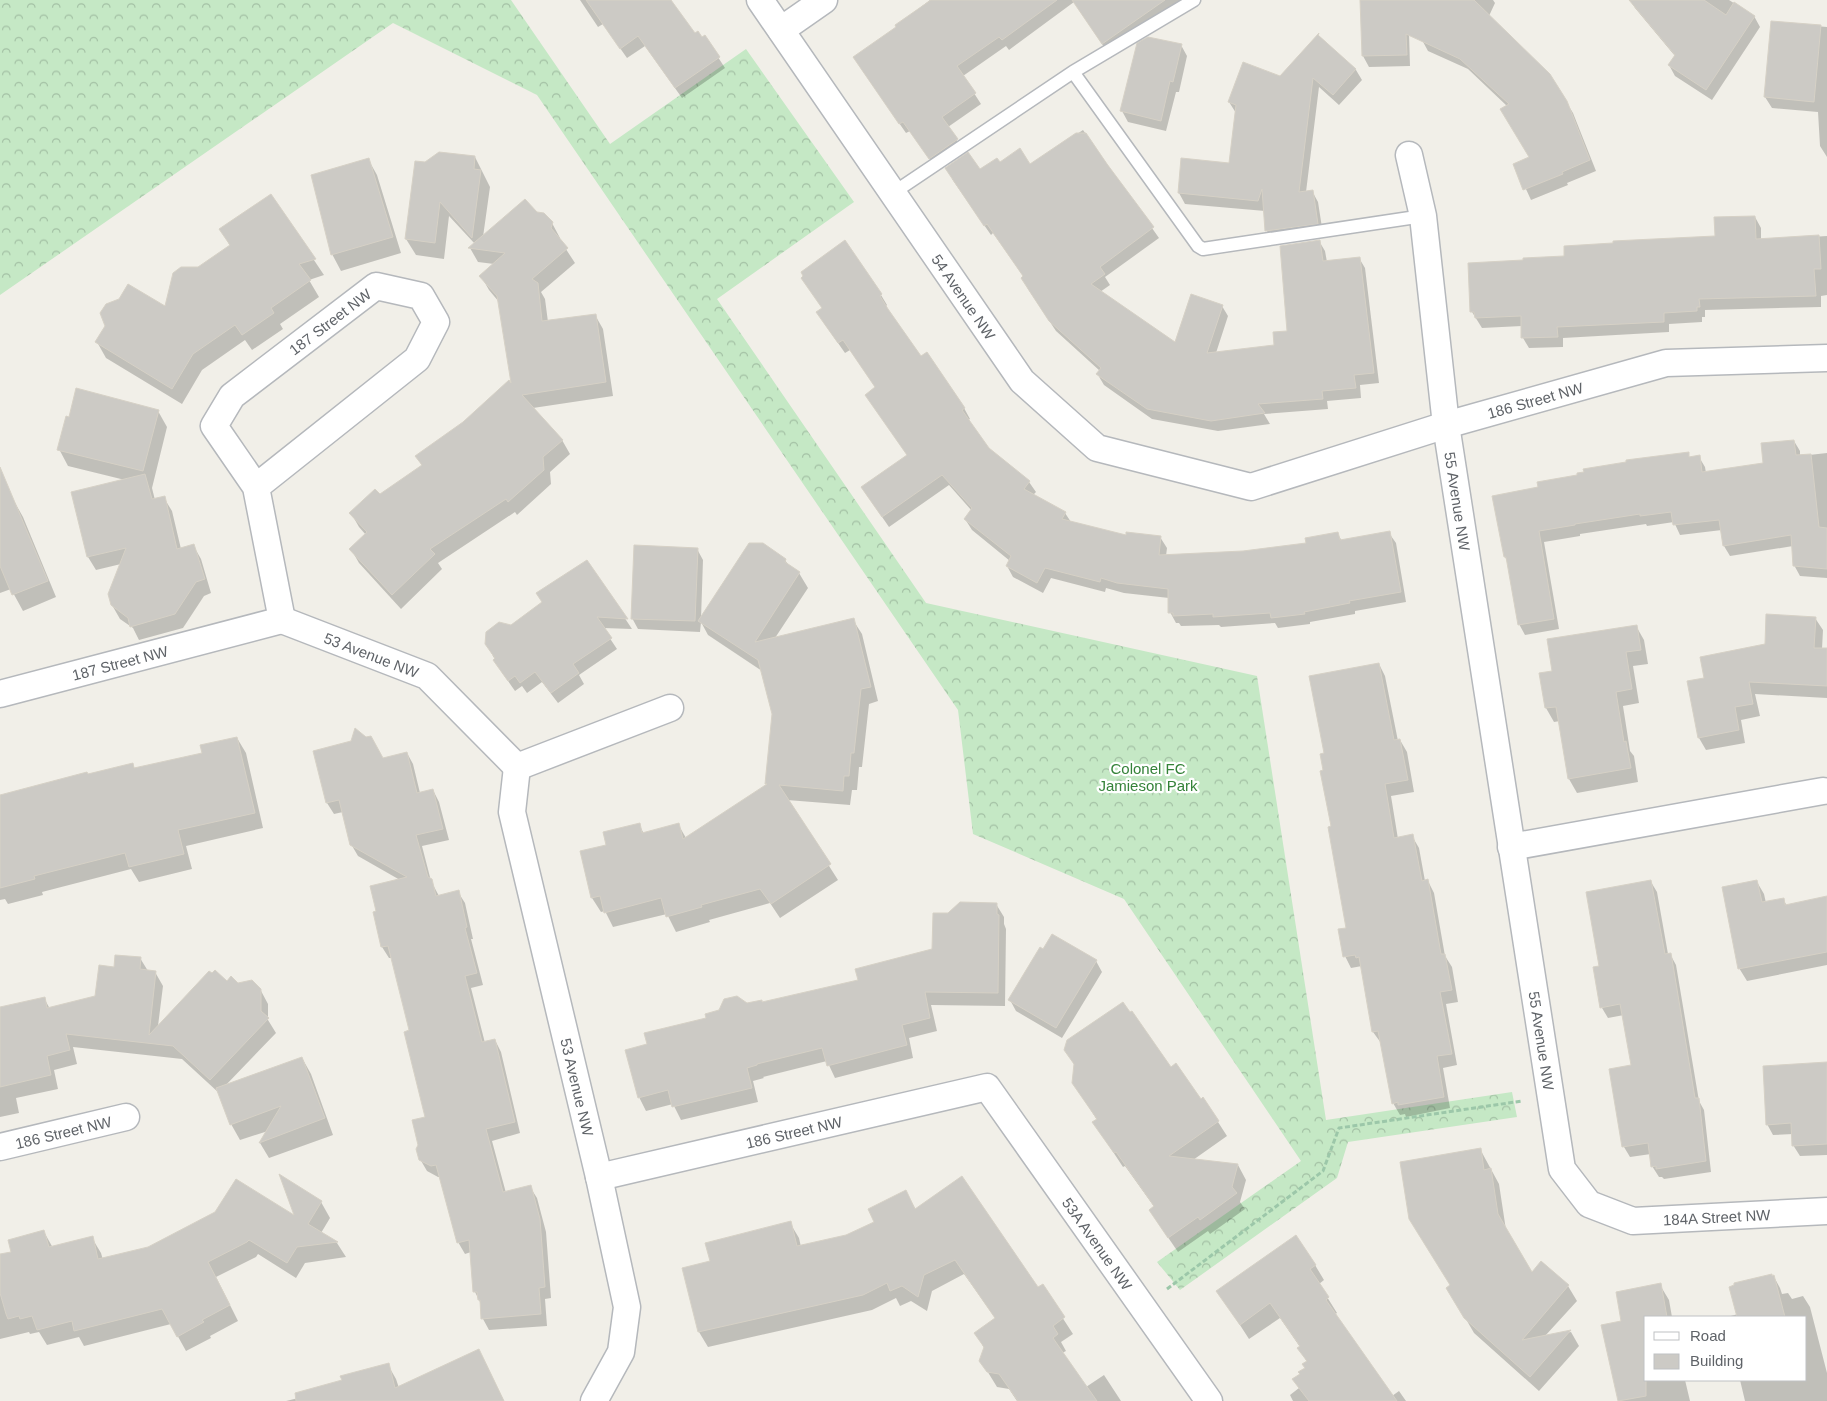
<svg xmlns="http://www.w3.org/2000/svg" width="1827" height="1401" viewBox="0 0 1827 1401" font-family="Arial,sans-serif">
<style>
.forest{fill:url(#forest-crowns)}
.shadow{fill:#0003}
.building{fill:#cccac5;stroke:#d6d1c6}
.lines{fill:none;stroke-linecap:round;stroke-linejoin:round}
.lane-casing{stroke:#b5b8bc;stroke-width:15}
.street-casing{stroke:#b5b8bc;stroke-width:29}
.path{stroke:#9cc7a9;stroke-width:3;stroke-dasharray:5 2.5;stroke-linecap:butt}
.lane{stroke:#fff;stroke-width:12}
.street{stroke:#fff;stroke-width:26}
.labels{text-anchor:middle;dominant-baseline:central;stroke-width:4.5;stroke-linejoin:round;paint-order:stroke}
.street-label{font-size:15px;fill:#5f6368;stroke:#fff}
.park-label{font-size:15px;fill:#348238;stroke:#fff}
</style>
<defs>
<pattern id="forest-crowns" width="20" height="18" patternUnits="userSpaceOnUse" patternTransform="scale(1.25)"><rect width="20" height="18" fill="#c5e8c5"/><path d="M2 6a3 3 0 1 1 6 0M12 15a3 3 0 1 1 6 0" fill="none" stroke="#a3c0a4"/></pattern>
</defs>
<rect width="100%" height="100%" fill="#f1efe8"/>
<!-- forest -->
<path class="forest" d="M0,0H511L610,144L746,49L854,202L717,299L926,603L1257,676L1326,1120L1512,1092L1517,1117L1348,1142L1337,1178L1180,1290L1157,1262L1301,1161L1124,899L973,834L958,710L537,95L393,23L0,295Z"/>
<!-- shadow -->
<path class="shadow" d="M580,0H670L695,35L702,39L705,37L725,68L682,98L645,46L627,58L603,24L598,27Z
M930,0H1194L1108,53L1074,2L1009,50L1006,46L963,76L981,104L948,127L963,150L936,168L910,131L906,133L860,67L898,28L896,26Z
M1361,0H1408L1410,66L1369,67L1363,56Z
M1440,0H1493L1495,3L1489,16L1549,74L1573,113L1596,171L1567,183L1568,185L1531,200L1515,165L1531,158L1507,106L1468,69L1428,51L1422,40Z
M1630,0H1729L1754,16L1760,27L1712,100L1675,76L1669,65L1675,56L1635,8Z
M1772,22L1827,27V157L1820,146L1818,112L1772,108L1765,97Z
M1318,35L1356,70L1362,80L1339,105L1319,87L1306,192L1312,191L1318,202L1323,234L1273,242L1267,231L1265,211L1185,204L1179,193L1230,164L1236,113L1229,102L1280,77Z
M1181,45L1187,56L1179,92H1176L1166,131L1128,122L1122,111Z
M1083,130L1159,238L1105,277L1110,285L1100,292L1176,344L1222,306L1228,316L1216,353L1275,346L1288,332L1319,241L1325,251L1327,262L1359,258L1365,268L1379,383L1360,385L1361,398L1327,401L1328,409L1264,414L1270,424L1218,431L1152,419L1104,385L1098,375L1100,371L1056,331L1028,289L1024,277L993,233L991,235L952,179L1000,164L1030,165Z
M475,157L490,187L483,237L536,213L552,223L560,238V240L575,263L541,292L545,299L548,322L595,315L603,329L613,396L533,408L562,440L570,454L550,472L551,484L517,515L515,512L438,563L442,569L401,609L359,563L351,549L366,535L359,527L351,513L380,496L422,466L417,456L513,387L499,302L489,290L481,276L494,264L478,262L470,248L475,244L449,216L444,259L416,255L406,239L425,164Z
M368,159L377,175L401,253L341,271L332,254Z
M271,196L324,275L309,280L319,297L280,324L283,329L252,350L245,340L202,370L182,404L106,358L97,342L166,308L199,268L230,246L221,229Z
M1755,217L1761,228V240L1827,236V295L1821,296V307L1705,310V317H1702V322L1669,324V332L1563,338V347L1529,348L1523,338L1522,326L1482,328L1472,312L1566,258L1716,237Z
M881,295L887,305L885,307L920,358L964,408L970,419L968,420L988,449L1029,482L1036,492L1033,495L1065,513L1071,522L1127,536L1160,537L1167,548L1166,556L1244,552L1308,544L1337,533L1342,541L1389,533L1396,543L1406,602L1355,611V614L1310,622V624L1278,628L1275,623L1221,627L1219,625L1181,626L1179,623H1176L1170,612L1169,598L1124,593L1106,588L1105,592L1051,578L1043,593L1013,577L1007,566L1010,561L972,530L965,519L972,511L949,485L889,527L862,488L908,456L866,395L876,388L850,350L845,353L824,323Z
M158,411L167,427L152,488L155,500L164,498L172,511L181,549L193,545L201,559L211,593L204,596L183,628L139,640L133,628L120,619L112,605L121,564L96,570L88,557L125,480L68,466L59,449Z
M1794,441L1800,451V456L1827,453V578L1800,576L1794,565L1793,546L1730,556L1724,546L1722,530L1680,535L1674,522L1647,526L1646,524L1580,534V536L1544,542L1559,629L1525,635L1519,624L1509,564L1505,557L1494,497L1688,454L1690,458L1699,457L1705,467L1706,473L1764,464Z
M14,501L23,517L56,597L23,611L11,589L0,593V507Z
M697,549L703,560L701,619L785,560L789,566L799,573L808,588L775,638L853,620L862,634L878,701L869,704L862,767H859L857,790H852L850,805L787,800L838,880L780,918L770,903L709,920L710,922L676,932L667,914L613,927L605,911L601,912L592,898L581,852L607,846L639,824L644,834L678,824L686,838L767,785L773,714L762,671L708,635L701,622L700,632L638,629L632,618Z
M587,561L632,629L603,628L617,649L579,675L584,684L558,703L542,682L527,693L522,686L515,691L501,671L486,643L543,603Z
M1815,618L1823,630L1822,649L1827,650V698L1755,694L1760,716L1741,720L1745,743L1706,750L1699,738L1706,679Z
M1636,626L1644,640L1648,664L1633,666L1639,703L1623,706L1630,751L1634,756L1638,782L1577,793L1569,779L1560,721L1554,722L1546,708L1541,674L1554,672Z
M1379,664L1385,676L1398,741L1400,740L1407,752L1414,792L1391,796L1398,839L1412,836L1419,848L1425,881H1428L1434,893L1445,956L1452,967L1458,1002L1446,1004L1457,1065L1443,1068L1450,1108L1406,1117L1405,1114L1400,1115L1393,1103L1381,1043L1373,1032L1362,966L1351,968L1345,956L1348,929L1325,771V754Z
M237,738L246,753L263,828L186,846L192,869L139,882L131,869L42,892L43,895L8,904L5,899L0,900V796L132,764L135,769L203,754Z
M407,753L413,764L420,793L433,790L439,802L449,840L422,846L431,881L439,896L458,892L465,903L473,939H471L483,985L471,988L485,1043L495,1040L501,1052L520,1133L492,1141L506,1193L530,1187L537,1198L546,1232L551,1298L545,1299L547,1326L489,1330L483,1319L481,1304L475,1292L471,1252L465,1254L458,1242L441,1177H438L427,1171L420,1159L427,1118L411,1031L392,958H389L382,947L374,912H377L400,880L358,856L351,844L343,812L334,814L327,803L383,759Z
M1651,882L1657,892L1668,954H1670L1676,965L1699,1101L1704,1110L1711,1172L1664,1179L1662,1177H1659L1652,1166L1651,1154L1630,1157L1624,1147L1633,1066L1624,1015L1608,1018L1602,1008L1594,968L1600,967Z
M1757,882L1764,894L1766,903L1783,899L1787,906L1827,897V968V965L1747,981L1739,968Z
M996,904L1004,917V924L1006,929L1005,1006L931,1005L937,1031L909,1038L913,1058L835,1078L827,1061L763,1077L764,1078L753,1081L758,1102L681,1120L673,1104L646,1111L639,1097L649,1045L708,1019L746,1005L762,1004L859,981L933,950L949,915Z
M1043,951L1096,961L1102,972L1062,1038L1016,1011L1010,1000Z
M140,958L148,971L155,972L163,986L158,1026L227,983L260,989L268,1004V1020L276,1033L225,1086L302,1058L311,1074L333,1135L269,1158L260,1143L268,1131L240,1140L231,1124L219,1093L182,1059L73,1047L77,1064L54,1070L58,1089L16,1098L19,1113L0,1117V1011L44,998L50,1009L97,997L115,968Z
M1066,1050L1171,1069L1218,1122L1227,1136L1193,1160L1238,1165L1246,1180L1240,1202L1245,1209L1210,1234L1208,1231L1178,1252L1150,1211L1155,1208L1125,1166L1123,1167L1094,1123L1097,1120L1073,1082L1075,1066Z
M1827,1064V1155L1800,1156L1793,1145V1134L1773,1135L1767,1124Z
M1480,1149L1499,1184L1506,1230L1531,1274L1542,1262L1568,1286L1577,1301L1545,1336L1571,1332L1579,1346L1539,1391L1474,1333L1448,1288L1451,1286Z
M282,1177L321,1202L330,1218L321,1233L337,1243L346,1257L305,1263L296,1278L258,1254L256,1257L216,1277L238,1321L210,1336L211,1338L186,1351L171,1324L84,1346L79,1337L47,1345L39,1332L30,1334L29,1332L0,1339V1256L13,1253L44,1232L53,1248L92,1238L101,1253L103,1260L297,1218Z
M906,1192L916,1210L1038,1289L1042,1286L1073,1334L1061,1342L1066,1351L1062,1353L1086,1387L1104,1375L1121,1401H1017L1009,1389L997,1387L981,1361L984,1348L976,1333L996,1319L964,1274L932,1291L927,1311L911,1301L900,1306L896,1298L872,1310L708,1347L699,1332L684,1269L711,1262L790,1223L799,1238L801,1247L846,1236L876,1222Z
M1315,1265L1324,1280L1319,1284L1337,1313L1334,1315L1392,1396L1399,1391L1406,1401H1293L1290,1395L1299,1388L1294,1380L1306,1368L1307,1362L1299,1348L1300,1347L1280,1318L1249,1339L1218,1291Z
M1772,1277H1774L1780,1288L1782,1294L1788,1293L1792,1299L1803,1296L1810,1307L1827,1373V1401H1745L1740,1380H1806V1317H1727L1738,1314Z
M1660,1285L1669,1300L1672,1317H1646V1380H1685L1690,1401H1619L1603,1326L1623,1322Z
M486,1364L504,1401H286L331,1390L388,1365L396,1379L399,1388Z"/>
<!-- building -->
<path class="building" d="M586,0H671L695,33L698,31L702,37L705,35L720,57L675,88L638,36L620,49Z
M931,0H1057L1002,40L999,37L957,66L976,93L942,117L958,139L929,159L903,122L899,124L853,57L896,27L895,25Z
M1072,0H1165L1102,44Z
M1360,0H1474L1550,74L1567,101L1590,160L1562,172L1563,174L1523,190L1513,164L1529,157L1500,109L1509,104L1460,59L1406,34L1407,55L1362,56Z
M1629,0H1704L1726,15L1734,2L1755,16L1706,90L1668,65L1675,55Z
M1771,21L1821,25L1814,102L1764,97Z
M1319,33L1318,35L1356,69L1333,95L1313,78L1299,192L1313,190L1318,224L1265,231L1262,189L1258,201L1178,193L1181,158L1229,163L1236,105L1228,102L1243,62L1280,76Z
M1148,37L1182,44L1173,82L1170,81L1161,121L1120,111L1137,43Z
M1076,133H1086L1107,164L1154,227L1100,267L1105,274L1091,284L1175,342L1191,294L1223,305L1207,353L1274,345L1273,332L1287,331L1280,246L1320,240L1323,261L1360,257L1374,373L1354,375L1356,388L1322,391L1323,399L1258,404L1265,413L1211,421L1147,409L1096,374L1101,368L1049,321L1021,278L1023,276L987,224L984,226L945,168L968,152L980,169L997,158L1000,162L1020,148L1030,164Z
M439,152L475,156L474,169L481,170L472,238L440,202L435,243L405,239L415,161L425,162Z
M369,158L393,237L331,255L311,175Z
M271,194L316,259L299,264L311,280L271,308L274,313L242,335L235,325L193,354L172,389L95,342L105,326L100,313L106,304L119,299L128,284L165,306L173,273L181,267H198L230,245L219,229Z
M525,199L537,212L544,213L553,222L551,228L568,248L532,279L538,283L542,321L596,314L606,382L522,395L563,440L543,457L544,470L508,502L506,499L430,549L435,554L392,595L349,549L367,532L349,513L375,489L380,494L422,465L415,456L463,422L509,380L511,383L497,296L479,276L505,253L468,248Z
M1755,216L1756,239L1819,235L1821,269H1814L1816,296L1699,299L1700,307H1697V311L1664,313V322L1557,327L1558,337L1521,338V316L1475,318L1474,312H1470L1468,263L1523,260V258L1564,256V246L1613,243V241L1715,236L1714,217Z
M845,240L882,294L880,296L888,309L921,356L927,352L965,408L962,410L989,448L1030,481L1024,489L1066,512L1062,519L1126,535V532L1161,536L1159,555L1243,551L1306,543L1305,538L1338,532L1340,540L1390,531L1401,592L1349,601L1350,603L1304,612L1305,614L1271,618L1270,613L1213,617V614L1173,616V613H1168V589L1117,583L1101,578L1100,582L1045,568L1037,583L1006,566L1011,556L964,519L972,508L942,475L882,517L861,487L907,455L865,395L875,387L843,340L838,343L816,312L822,308L801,278L803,276L801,272Z
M76,388L159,410L143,471L57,450L66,416L69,417Z
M1794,440L1796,455L1811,454L1819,527L1827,528V569L1793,566L1791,535L1723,546L1719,520L1673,525L1671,512L1640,516V514L1575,524V525L1539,531L1554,619L1518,625L1506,557H1504L1492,496L1538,487L1537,482L1577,475V473L1584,472L1583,469L1626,462V460L1689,452V457L1700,455L1702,472L1763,463L1761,443Z
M0,467L48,581L12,595L0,566Z
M145,474L152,499L165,496L177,549L194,544L205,579L196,582L175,614L130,627L128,618L111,605L108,594L126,548L87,557L71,492Z
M749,543H763L786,559L785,562L800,572L755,642L854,618L871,687L861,689L854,753H851L849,776H844L843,791L779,785L831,864L771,904L760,889L701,905L702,907L666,917L661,898L604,913L600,896L591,898L580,851L606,845L603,832L640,823L642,833L679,823L683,839L767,784H765L772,714L758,660L698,621Z
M634,545L698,548L695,621L631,619Z
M587,560L628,619L597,617L612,638L573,664L579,673L551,693L535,672L520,683L515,676L508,681L493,660L495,658L485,644L486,632L499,622L511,625L542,602L536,593Z
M1766,614L1816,617L1814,648H1827V686L1749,682L1753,704L1735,707L1739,730L1698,738L1687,681L1704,678L1700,657L1765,644Z
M1637,625L1641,650L1626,652L1632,689L1616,692L1624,742L1626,741L1631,768L1568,779L1556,707L1545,708L1539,673L1552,671L1547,639Z
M1379,663L1394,740L1400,739L1408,780L1385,784L1394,838L1413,834L1422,881L1428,879L1441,954H1445L1452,990L1440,992L1452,1054L1437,1056L1444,1097L1398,1105V1102L1392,1104L1378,1031L1372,1032L1359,957L1356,958L1355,955L1343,957L1338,929L1346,928L1328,827L1331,826L1320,771L1323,770L1320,754L1324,753L1309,676Z
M355,728L366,737L371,736L383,758L407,752L417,793L433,789L443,829L416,835L428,877L432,879L436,896L459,890L467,927L465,928L477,973L465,976L482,1042L495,1039L515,1122L486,1129L503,1192L531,1185L540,1219L545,1287L539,1288L541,1314L481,1319L480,1300H478L477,1292H473L469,1240L457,1243L436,1165L431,1166L419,1160L416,1149L418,1145L412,1120L425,1117L404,1032L409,1030L388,946L381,947L373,912L376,911L370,886L407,877L350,845L339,800L326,803L313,751L351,741Z
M237,737L255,813L178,830L184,854L129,867L125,853L34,876L35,879L0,888V795L87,772L88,774L133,763L134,768L202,753L200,745Z
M1651,880L1665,954L1671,953L1695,1098H1699L1706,1161L1656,1169V1166L1651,1167L1648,1143L1622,1147L1609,1069L1631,1065L1620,1004L1600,1008L1593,967L1599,966L1586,892Z
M1757,880L1762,902L1784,898L1785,905L1827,896V952L1738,969L1722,887Z
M960,902L997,903V914L999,915L998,993L925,992L930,1018L902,1025L907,1045L827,1066L822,1048L757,1064V1065L747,1068L752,1088L672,1107L668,1090L638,1098L625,1050L647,1044L644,1033L706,1018L705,1014L719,1010L724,999L737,996L747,1003L762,1000V1002L858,980L855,969L932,949L933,913H948Z
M1052,934L1097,960L1056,1028L1008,1000L1040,947L1043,949Z
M115,955L141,957L140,969L156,971L149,1035L209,971L212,973L215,970L227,981L231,976L238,983L252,980L261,989V1011L269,1018L210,1080L173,1046L66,1034L70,1050L47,1056L51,1075L0,1087V1007L45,997L47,1008L95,996L99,965L114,967Z
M1123,1002L1130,1012L1132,1011L1171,1067L1176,1063L1201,1099L1203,1097L1219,1121L1169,1156L1238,1164L1232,1187L1237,1193L1200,1220L1198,1217L1168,1238L1149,1210L1154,1206L1116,1152L1114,1153L1092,1122L1097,1119L1072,1083L1074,1064L1064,1050L1067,1040Z
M302,1057L325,1118L259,1143L281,1106L230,1125L216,1088Z
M1827,1062V1144L1792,1146L1791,1123L1766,1125L1763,1066Z
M1481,1148L1484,1170L1491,1168L1498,1214L1532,1272L1541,1261L1569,1285L1522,1340L1571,1330L1530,1377L1464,1318L1446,1288L1450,1285L1409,1219L1400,1162Z
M279,1174L322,1201L308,1224L338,1242L297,1247L287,1263L249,1240L247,1242L208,1262L230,1305L202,1320L204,1322L177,1337L162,1309L74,1331L72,1321L37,1330L32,1316L20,1319L19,1316L8,1319L6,1314L0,1293V1254L11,1252L8,1240L44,1230L49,1247L93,1236L98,1259L148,1247L215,1212L236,1179L294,1215Z
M962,1176L1038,1287L1043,1284L1065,1317L1053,1326L1058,1334L1053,1338L1097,1401H1018L999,1374L987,1372L979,1361L984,1347L974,1333L995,1318L955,1260L924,1275L918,1297L902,1286L890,1291L887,1283L863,1295L698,1332L682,1268L710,1261L705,1243L791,1221L797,1246L846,1235L874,1222L868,1209L906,1190L915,1209Z
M1296,1235L1316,1265L1310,1269L1329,1297L1326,1300L1397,1401H1309L1292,1379L1300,1374L1298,1372L1305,1368L1302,1364L1307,1361L1297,1348L1300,1346L1270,1303L1240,1325L1216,1291Z
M1772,1274V1276L1774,1275L1785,1317H1737L1729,1287L1734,1285V1283Z
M1661,1283L1667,1317H1646V1396L1618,1401L1601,1325L1621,1321L1616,1292Z
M479,1349L504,1401H296L295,1393L342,1380L340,1376L389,1363L395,1388Z"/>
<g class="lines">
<defs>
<path id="lane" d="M1073,72L1198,246L1203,249L1423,216
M893,193L1073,72L1194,0"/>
<g id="street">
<path id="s1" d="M760,0L1022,381L1097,448L1251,487L1446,425L1666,363L1827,358"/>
<path d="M781,30L824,0"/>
<path id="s2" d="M1409,155L1423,216L1446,425L1562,1169L1589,1204L1633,1221L1827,1211"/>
<path id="s3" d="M282,620L427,676L517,767"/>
<path id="s4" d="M0,694L282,620L256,487L214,426L232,396L376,286L421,296L436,322L417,359L256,487"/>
<path id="s5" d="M517,767L512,812L599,1177L627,1307L621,1352L594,1401"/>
<path d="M517,767L670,708"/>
<path d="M1511,847L1823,791"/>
<path id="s6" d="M0,1147L126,1117"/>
<path id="s7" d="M599,1177L987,1087L1209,1401"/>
</g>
</defs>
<!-- lane casing -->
<use href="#lane" class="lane-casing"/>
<!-- street casing -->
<use href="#street" class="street-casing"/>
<!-- path -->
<path class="path" d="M1167,1289L1323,1171L1339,1128L1522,1101"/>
<!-- lane -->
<use href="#lane" class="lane"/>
<!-- street -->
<use href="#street" class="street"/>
</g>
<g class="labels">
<!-- street labels -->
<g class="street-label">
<text stroke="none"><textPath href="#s1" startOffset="360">54 Avenue NW</textPath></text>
<text stroke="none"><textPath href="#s4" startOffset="659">187 Street NW</textPath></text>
<text stroke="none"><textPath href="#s1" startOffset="1019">186 Street NW</textPath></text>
<text stroke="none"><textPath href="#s2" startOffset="350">55 Avenue NW</textPath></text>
<text stroke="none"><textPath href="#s3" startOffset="96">53 Avenue NW</textPath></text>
<text stroke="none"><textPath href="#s4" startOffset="124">187 Street NW</textPath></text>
<text stroke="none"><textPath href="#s2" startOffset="896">55 Avenue NW</textPath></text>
<text stroke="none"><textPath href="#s5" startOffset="328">53 Avenue NW</textPath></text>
<text stroke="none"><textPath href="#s6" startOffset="65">186 Street NW</textPath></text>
<text stroke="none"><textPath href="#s7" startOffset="200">186 Street NW</textPath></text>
<text stroke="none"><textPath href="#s2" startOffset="1201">184A Street NW</textPath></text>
<text stroke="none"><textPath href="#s7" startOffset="590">53A Avenue NW</textPath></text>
</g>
<!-- park labels -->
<g class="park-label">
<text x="1148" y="768">Colonel FC<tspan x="1148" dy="17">Jamieson Park</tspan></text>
</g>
</g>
<!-- legend -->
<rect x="1644" y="1316" width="162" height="65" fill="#ffffff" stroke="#bfc1c3"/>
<rect x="1654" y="1332" width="25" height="8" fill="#ffffff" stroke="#bfc1c3"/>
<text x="1690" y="1341" font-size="15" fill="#5f6368">Road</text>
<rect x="1654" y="1354" width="25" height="15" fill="#cccac5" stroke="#bfc1c3"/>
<text x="1690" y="1366" font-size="15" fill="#5f6368">Building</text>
</svg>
